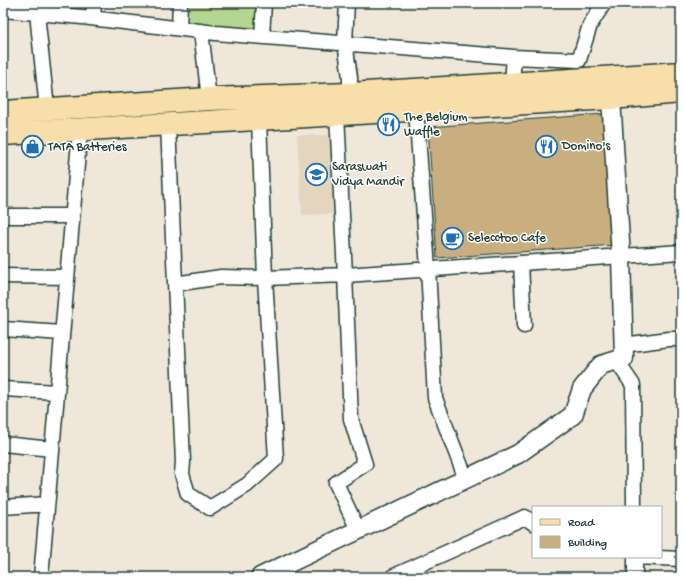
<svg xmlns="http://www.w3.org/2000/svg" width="684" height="580" viewBox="0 0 684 580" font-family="'Gochi Hand',sans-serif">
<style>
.built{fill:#e4d6be}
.green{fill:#b4d690;stroke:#6a8a62}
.building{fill:#c9af7f;stroke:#1f3d34}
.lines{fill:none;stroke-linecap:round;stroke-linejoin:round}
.minor-casing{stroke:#1f3d34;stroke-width:17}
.tertiary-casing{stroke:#1f3d34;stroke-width:21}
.primary-casing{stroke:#1f3d34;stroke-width:25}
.minor{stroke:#fff;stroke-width:14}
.tertiary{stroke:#fff;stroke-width:18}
.primary{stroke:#f8deab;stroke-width:22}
.labels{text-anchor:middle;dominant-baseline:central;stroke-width:3;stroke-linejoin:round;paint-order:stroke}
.poi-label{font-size:13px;fill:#1f3d34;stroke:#fff;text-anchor:start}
</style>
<rect width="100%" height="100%" fill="#efe7d9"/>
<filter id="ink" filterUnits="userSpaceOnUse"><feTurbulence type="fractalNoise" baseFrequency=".025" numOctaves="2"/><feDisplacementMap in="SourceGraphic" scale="8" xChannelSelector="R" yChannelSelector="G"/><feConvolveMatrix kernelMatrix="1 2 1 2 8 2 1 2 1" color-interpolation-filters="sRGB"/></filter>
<g filter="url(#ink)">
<!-- built -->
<path class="built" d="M297,135H330L337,214L302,215Z"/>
<!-- green -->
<path class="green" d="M187,3H257L256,36L187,24Z"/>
<!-- building -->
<path class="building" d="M604,114L614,245L437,258L428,127Z"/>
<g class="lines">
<defs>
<path id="minor" d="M347,3L345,43L350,77V94L337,114L345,275L351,419L365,464L336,483L358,530
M3,10L82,17L216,33L514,57L579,60L590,25L604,3
M37,13L47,109
M93,18L94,3
M179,28L180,3
M201,31L209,99
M262,36L264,3
M512,83L514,57
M416,110L428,268L435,398L466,479
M168,125L183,462L182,474L188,494L210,508L247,485L276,459L265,278L259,119
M3,216H72
M521,263L524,326
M3,276L67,277
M175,284L221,277L265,278L345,275L681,252
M3,329L62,333
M623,345L669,339H681
M616,360L633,385L634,507
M3,389L57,392
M3,444L52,449
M3,507L47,504
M635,557L681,559
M635,557V577
M41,577L80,130
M392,577L525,517L533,523"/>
<path id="tertiary" d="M260,577L518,454L573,415L582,389L601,365L624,358L621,257L611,98"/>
<path id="primary" d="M3,112L209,99L350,94L681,73
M3,134L611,98L681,92"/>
</defs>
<!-- minor casing -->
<use href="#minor" class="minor-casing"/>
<!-- tertiary casing -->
<use href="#tertiary" class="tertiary-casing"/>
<!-- primary casing -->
<use href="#primary" class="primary-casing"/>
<!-- minor -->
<use href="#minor" class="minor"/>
<!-- tertiary -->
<use href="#tertiary" class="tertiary"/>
<!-- primary -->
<use href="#primary" class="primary"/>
</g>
</g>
<!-- icons -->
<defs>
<symbol id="restaurant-ring" viewBox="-11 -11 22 22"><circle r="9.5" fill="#fff" stroke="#1f6fb2" stroke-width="1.5"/><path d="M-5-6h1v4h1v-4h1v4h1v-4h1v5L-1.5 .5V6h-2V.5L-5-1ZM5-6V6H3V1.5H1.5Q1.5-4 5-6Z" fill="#1f6fb2"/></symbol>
<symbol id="shop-ring" viewBox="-11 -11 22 22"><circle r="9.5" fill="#fff" stroke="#1f6fb2" stroke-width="1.5"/><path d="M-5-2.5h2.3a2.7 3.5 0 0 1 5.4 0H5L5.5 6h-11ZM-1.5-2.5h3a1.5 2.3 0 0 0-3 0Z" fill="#1f6fb2"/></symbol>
<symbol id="school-ring" viewBox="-11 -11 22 22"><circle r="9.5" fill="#fff" stroke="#1f6fb2" stroke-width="1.5"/><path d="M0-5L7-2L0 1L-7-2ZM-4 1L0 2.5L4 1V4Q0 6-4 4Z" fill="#1f6fb2"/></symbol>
<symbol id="cafe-ring" viewBox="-11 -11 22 22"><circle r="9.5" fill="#fff" stroke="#1f6fb2" stroke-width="1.5"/><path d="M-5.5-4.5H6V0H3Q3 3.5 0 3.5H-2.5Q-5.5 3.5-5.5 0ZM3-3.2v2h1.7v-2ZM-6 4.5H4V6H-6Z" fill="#1f6fb2"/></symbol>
</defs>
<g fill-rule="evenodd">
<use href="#restaurant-ring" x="376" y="112" width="25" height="25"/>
<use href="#restaurant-ring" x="534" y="134" width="25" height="25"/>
<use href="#shop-ring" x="20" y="134" width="25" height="25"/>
<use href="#school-ring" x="304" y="162" width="25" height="25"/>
<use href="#cafe-ring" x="440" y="226" width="25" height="25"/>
</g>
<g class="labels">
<!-- poi labels -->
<g class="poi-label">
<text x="404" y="117">The Belgium<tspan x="404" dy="15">Waffle</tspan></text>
<text x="562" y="146">Domino's</text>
<text x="48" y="147">TATA Batteries</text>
<text x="332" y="167">Saraswati<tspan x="332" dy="15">Vidya Mandir</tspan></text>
<text x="468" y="238">Selecctoo Cafe</text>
</g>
</g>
<!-- margin -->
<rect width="684" height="580" fill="none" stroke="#fff" stroke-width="16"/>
<rect x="8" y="8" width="668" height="564" fill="none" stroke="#1f3d34" stroke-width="1.5" filter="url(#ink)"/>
<!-- legend -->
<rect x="532" y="506" width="130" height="52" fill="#ffffff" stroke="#a5b1ae"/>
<rect x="540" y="519" width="20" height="6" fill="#f8deab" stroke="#a5b1ae"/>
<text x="568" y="526" font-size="12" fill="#1f3d34">Road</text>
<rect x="540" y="536" width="20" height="12" fill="#c9af7f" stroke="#a5b1ae"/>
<text x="568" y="546" font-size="12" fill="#1f3d34">Building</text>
</svg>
